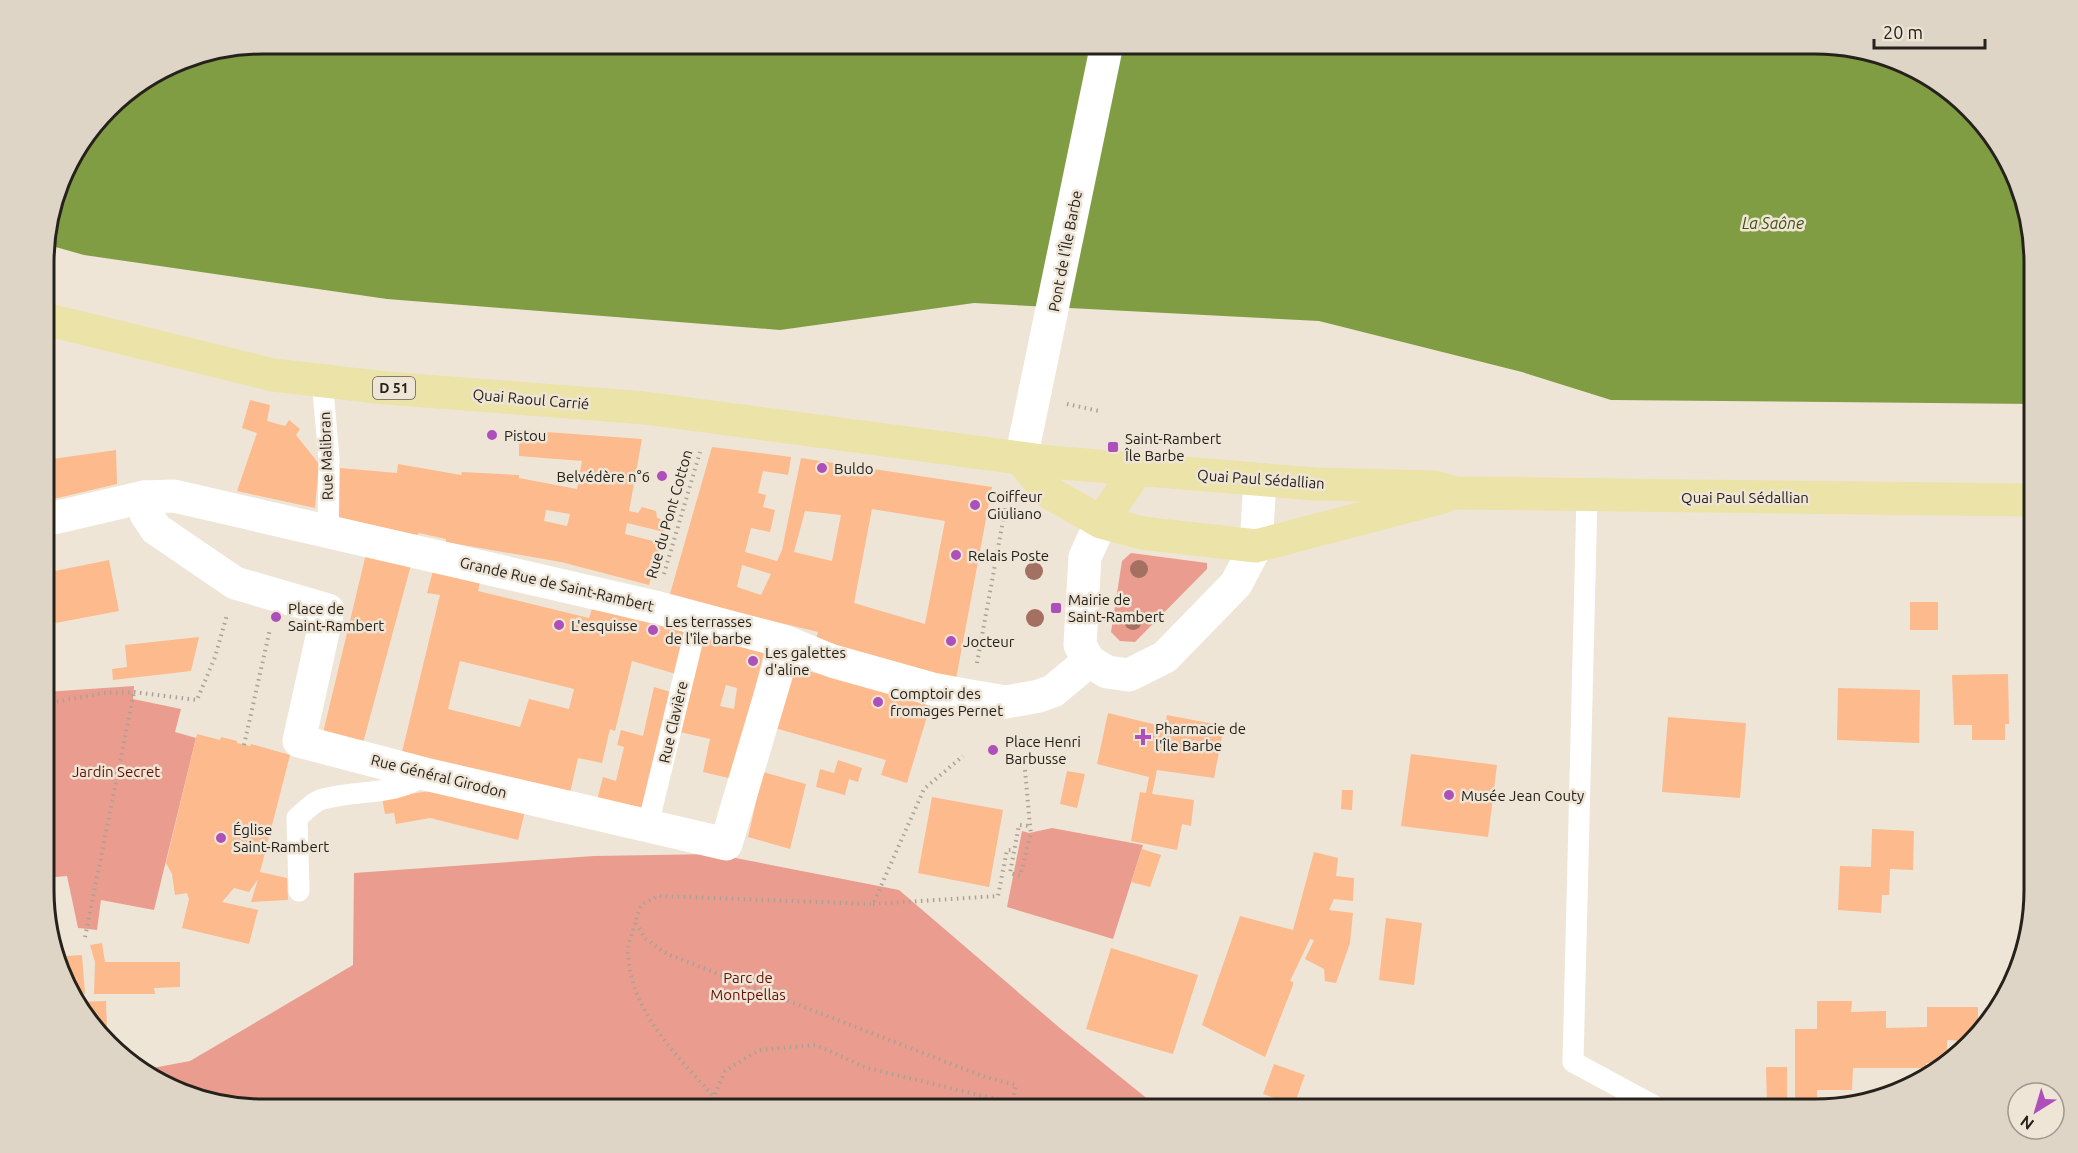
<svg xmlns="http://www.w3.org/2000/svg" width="2078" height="1153" viewBox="0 0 2078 1153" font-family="Ubuntu,sans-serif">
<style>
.green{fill:#ea9d8e}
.water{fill:#819d43}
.building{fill:#fcba8d;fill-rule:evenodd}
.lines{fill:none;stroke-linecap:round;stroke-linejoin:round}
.path{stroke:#a9a296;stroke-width:4;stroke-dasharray:1.5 4.5;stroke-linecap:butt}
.service{stroke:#fff;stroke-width:21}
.minor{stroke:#fff;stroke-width:33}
.tertiary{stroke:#fff;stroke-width:33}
.primary{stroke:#ebe3a7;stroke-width:33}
.tree{fill:#a47062}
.poi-dot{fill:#ae50b9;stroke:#efe5d6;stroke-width:2}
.labels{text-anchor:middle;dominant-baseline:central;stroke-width:5;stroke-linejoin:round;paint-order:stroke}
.shield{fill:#efe5d6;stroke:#625c54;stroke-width:1.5}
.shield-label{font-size:14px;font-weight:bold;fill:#25221c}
.street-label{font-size:15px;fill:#25221c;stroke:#efe5d6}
.poi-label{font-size:15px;fill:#25221c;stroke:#efe5d6;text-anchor:start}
.park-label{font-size:15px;fill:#661003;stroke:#efe5d6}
.water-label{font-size:16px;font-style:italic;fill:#3e510f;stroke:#efe5d6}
.rim{fill:none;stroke:#25221c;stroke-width:3}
</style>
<rect width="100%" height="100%" fill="#efe5d6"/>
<!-- green -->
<path class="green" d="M1131,553L1207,563V569L1135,642L1120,641L1111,632L1122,561Z
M134,686L133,699L181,709L175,732L196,738L154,910L101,900L97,930L78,928L67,876L45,878V692Z
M1052,828L1143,845L1113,939L1007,907L1022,831L1029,833Z
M715,854L899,890L1061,1029L1160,1109H263L154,1080L142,1070L190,1061L353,965L354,873L594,856Z"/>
<!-- water -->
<path class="water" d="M263,44H1815L1924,73L1998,141L2034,248V404L1611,400L1522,372L1319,321L974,303L780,330L387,299L84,255L45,244V235L66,166L118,98L179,60Z"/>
<!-- building -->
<path class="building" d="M250,400L270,405L267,421L285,426L289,420L300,429L296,435L319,464L315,508L237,491L257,433L242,428Z
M519,430L642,439L629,511L638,513L642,507L656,511L657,518L668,521L664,532L627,523L625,534L661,543L649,585L561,562L446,542V539L419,533L417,535L339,518L340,468L397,473L398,464L461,475L462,472L519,475V478L577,489L582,461L519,456ZM546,510L570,514L567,526L544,521Z
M712,447L791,457L788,475L763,471L758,493L766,495L763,507L775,510L770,532L751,528L745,552L777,561L782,550L801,458L992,487L956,679L816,639L818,632L753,616L751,619L670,594ZM872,509L945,521L925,624L854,603ZM805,511L841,515L832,561L794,552ZM742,565L771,574L761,595L737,587Z
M116,450L117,484L45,501V460Z
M366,554L411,565L363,743L323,733Z
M109,560L119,611L45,625V573Z
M433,571L480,582L478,591L589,618L592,609L686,632L676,674L632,661L615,731L610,729L602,763L578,758L570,793L402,752L440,595L427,593ZM460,661L574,689L569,709L529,699L520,727L448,709Z
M1910,602H1938V630H1910Z
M702,636L764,652L733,779L703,772L710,739L680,732ZM726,685L737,688L734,709L720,706Z
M199,637L191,671L113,680L112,669L127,667L125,645Z
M800,669L931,703L907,783L881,775L886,760L775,728L787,676Z
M2004,674H2008L2009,724H2005V740H1972V725H1954L1952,675Z
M654,687L671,692L644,812L597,800L603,777L616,781L624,747L617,745L621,730L643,736Z
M1838,688L1920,690L1919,743L1837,740Z
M1108,713L1165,727L1167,715L1224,726L1214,778L1157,770L1152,794L1194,800L1191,826L1182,824L1177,850L1131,841L1140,792L1146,793L1149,777L1097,764Z
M1668,717L1746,723L1740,798L1662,792Z
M197,734L220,740L221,737L237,741V743L250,746L251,744L290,755L260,872L287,878L288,900L251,902L258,879L249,892L234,888L222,902L258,910L249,944L182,928L189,899L187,893L175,895L172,874L166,863Z
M1411,754L1497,765L1488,837L1401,826Z
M838,760L862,768L858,782L849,779L845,795L816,787L820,769L834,773Z
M1067,771L1085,774L1077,808L1060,804Z
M763,772L806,784L790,849L748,837Z
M437,790L525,811L518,840L430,818L396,824L394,813L385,814L382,798Z
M1342,790H1353L1352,810L1341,809Z
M932,797L1003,810L989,887L918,873Z
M1872,829L1914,831L1913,870L1890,869L1889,895H1882L1881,913L1838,910L1840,866L1871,867Z
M1142,849L1161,855L1150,887L1131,882Z
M1314,852L1338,858L1336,876L1354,878L1353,901L1334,899L1329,910L1353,913L1350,943L1336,983L1325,981L1324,969L1305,959L1314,940L1310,939L1290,981L1293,982V985L1265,1057L1202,1025L1240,916L1293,930Z
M1386,918L1422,923L1414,985L1379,980Z
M102,943L105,962H180V987L154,988L155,994H94L95,962L90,945Z
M1111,948L1198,975L1173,1054L1086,1029Z
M82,955L85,994L74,995L66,956Z
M106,1001L107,1029H99L81,1012L79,1002Z
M1817,1001H1852L1851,1012L1886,1011V1028L1927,1027V1007H1978V1020L1985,1019L1964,1041L1947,1040V1057L1942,1063H1926V1068H1853L1852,1090H1817V1109H1795V1029H1817Z
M1274,1064L1305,1075L1294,1105L1263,1094Z
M1766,1067H1787V1109L1767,1104Z"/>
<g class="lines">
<!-- path -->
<path class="path" d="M1067,404L1099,411
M664,574L700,452
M977,663L1007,499
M45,704L103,693L134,692L197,700L215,657L227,615
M244,745L270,629
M1025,770L1030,826L1031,833L1020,876L1010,873L1019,825L1030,826
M873,904L998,896L1007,850H1014
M635,923C633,932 627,944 628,954C631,1012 677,1056 714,1097
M85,937L134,692
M1012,1103L1019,1109
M723,1109L714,1097L725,1071L759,1050L816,1045L867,1068L1012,1103L1016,1085L985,1077L667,954L646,939L635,922L641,905L658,896L873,904L924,789L963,756"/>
<!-- service -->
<path class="service" d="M322,380L329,458L328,532
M1587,497L1573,1062L1660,1109
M648,825L698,618
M299,891L297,818C304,812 314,801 323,799C357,789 396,797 425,774"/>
<!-- minor -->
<path class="minor" d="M1021,459L1107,44
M144,497L146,514L156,529L235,583L328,610L299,741L425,774L726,844L786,642
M1256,546L1260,480"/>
<!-- tertiary -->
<path class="tertiary" d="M45,520L144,497L174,496L655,607L786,642L832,661L932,689L970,696L1006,702L1039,696L1053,691L1089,661
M1101,522L1085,557L1080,645L1089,661L1107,672L1129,675L1165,657L1236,584L1256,546"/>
<!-- primary -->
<path class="primary" d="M45,319L273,375L386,388L645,408L1050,462L1316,484L1435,487L1456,493L2034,500
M1021,459L1048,492L1101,522L1142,533L1256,546L1443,497
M1101,522L1136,471"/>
</g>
<!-- trees -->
<g class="tree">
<circle cx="1139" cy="569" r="9"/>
<circle cx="1034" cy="571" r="9"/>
<circle cx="1035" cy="618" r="9"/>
<circle cx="1133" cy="621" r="9"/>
</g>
<!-- markers -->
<g class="poi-dot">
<circle cx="492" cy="435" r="6"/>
<rect x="1107" y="441" width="12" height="12" rx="3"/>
<circle cx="822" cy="468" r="6"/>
<circle cx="662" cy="476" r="6"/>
<circle cx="975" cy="505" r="6"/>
<circle cx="956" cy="555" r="6"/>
<rect x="1050" y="602" width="12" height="12" rx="3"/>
<circle cx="276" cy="617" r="6"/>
<circle cx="559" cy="625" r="6"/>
<circle cx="653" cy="630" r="6"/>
<circle cx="951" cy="641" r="6"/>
<circle cx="753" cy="661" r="6"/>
<circle cx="878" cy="702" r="6"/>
<path d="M1140 728h6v6h6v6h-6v6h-6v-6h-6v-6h6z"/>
<circle cx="993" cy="750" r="6"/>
<circle cx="1449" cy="795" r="6"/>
<circle cx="221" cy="838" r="6"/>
</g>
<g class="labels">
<!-- shield labels -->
<rect class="shield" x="373" y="377" width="42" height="22" rx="4.5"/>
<g class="shield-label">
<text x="394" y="388">D 51</text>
</g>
<!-- street labels -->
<g class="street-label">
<text transform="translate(1065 251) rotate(-79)">Pont de l'Île Barbe</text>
<text transform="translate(531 399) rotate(5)">Quai Raoul Carrié</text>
<text transform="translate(326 456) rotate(-92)">Rue Malibran</text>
<text transform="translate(1261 479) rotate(4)">Quai Paul Sédallian</text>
<text x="1745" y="497">Quai Paul Sédallian</text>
<text transform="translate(669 514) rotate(-74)">Rue du Pont Cotton</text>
<text transform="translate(557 584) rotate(13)">Grande Rue de Saint-Rambert</text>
<text transform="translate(673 722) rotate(-77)">Rue Clavière</text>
<text transform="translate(439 776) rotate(14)">Rue Général Girodon</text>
</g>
<!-- poi labels -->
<g class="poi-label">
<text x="504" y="435">Pistou</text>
<text x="1125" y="438">Saint-Rambert<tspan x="1125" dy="17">Île Barbe</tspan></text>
<text x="834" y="468">Buldo</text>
<text x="650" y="476" text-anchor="end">Belvédère n°6</text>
<text x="987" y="496">Coiffeur<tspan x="987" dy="17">Giuliano</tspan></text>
<text x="968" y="555">Relais Poste</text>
<text x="1068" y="599">Mairie de<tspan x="1068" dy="17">Saint-Rambert</tspan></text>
<text x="288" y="608">Place de<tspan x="288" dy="17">Saint-Rambert</tspan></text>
<text x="665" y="621">Les terrasses<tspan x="665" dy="17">de l'île barbe</tspan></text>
<text x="571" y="625">L'esquisse</text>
<text x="963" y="641">Jocteur</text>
<text x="765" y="652">Les galettes<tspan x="765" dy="17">d'aline</tspan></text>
<text x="890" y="693">Comptoir des<tspan x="890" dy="17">fromages Pernet</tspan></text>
<text x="1155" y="728">Pharmacie de<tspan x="1155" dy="17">l'Île Barbe</tspan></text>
<text x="1005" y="741">Place Henri<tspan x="1005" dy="17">Barbusse</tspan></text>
<text x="1461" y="795">Musée Jean Couty</text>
<text x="233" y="829">Église<tspan x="233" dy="17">Saint-Rambert</tspan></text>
</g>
<!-- park labels -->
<g class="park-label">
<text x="116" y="771">Jardin Secret</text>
<text x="748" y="977">Parc de<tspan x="748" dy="17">Montpellas</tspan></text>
</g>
<!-- water labels -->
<g class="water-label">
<text x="1773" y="223">La Saône</text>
</g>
</g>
<!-- crop -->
<path d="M0 0H2078V1153H0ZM263 54H1815A209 209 0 0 1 2024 263V890A209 209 0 0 1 1815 1099H263A209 209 0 0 1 54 890V263A209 209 0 0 1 263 54Z" fill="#dfd5c7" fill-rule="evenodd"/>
<path class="rim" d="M263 54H1815A209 209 0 0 1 2024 263V890A209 209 0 0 1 1815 1099H263A209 209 0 0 1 54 890V263A209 209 0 0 1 263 54Z"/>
<!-- north arrow -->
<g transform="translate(2036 1111) rotate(217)"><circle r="28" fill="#efe5d6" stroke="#9e978c" stroke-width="1.5"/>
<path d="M0-4.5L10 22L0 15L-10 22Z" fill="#ae50b9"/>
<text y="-9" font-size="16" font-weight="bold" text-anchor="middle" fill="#25221c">N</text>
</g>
<!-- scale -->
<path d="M1874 39v9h111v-9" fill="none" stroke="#25221c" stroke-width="3"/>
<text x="1883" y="39" font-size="18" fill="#25221c" stroke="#efe5d6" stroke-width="4.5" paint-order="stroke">20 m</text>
</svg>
